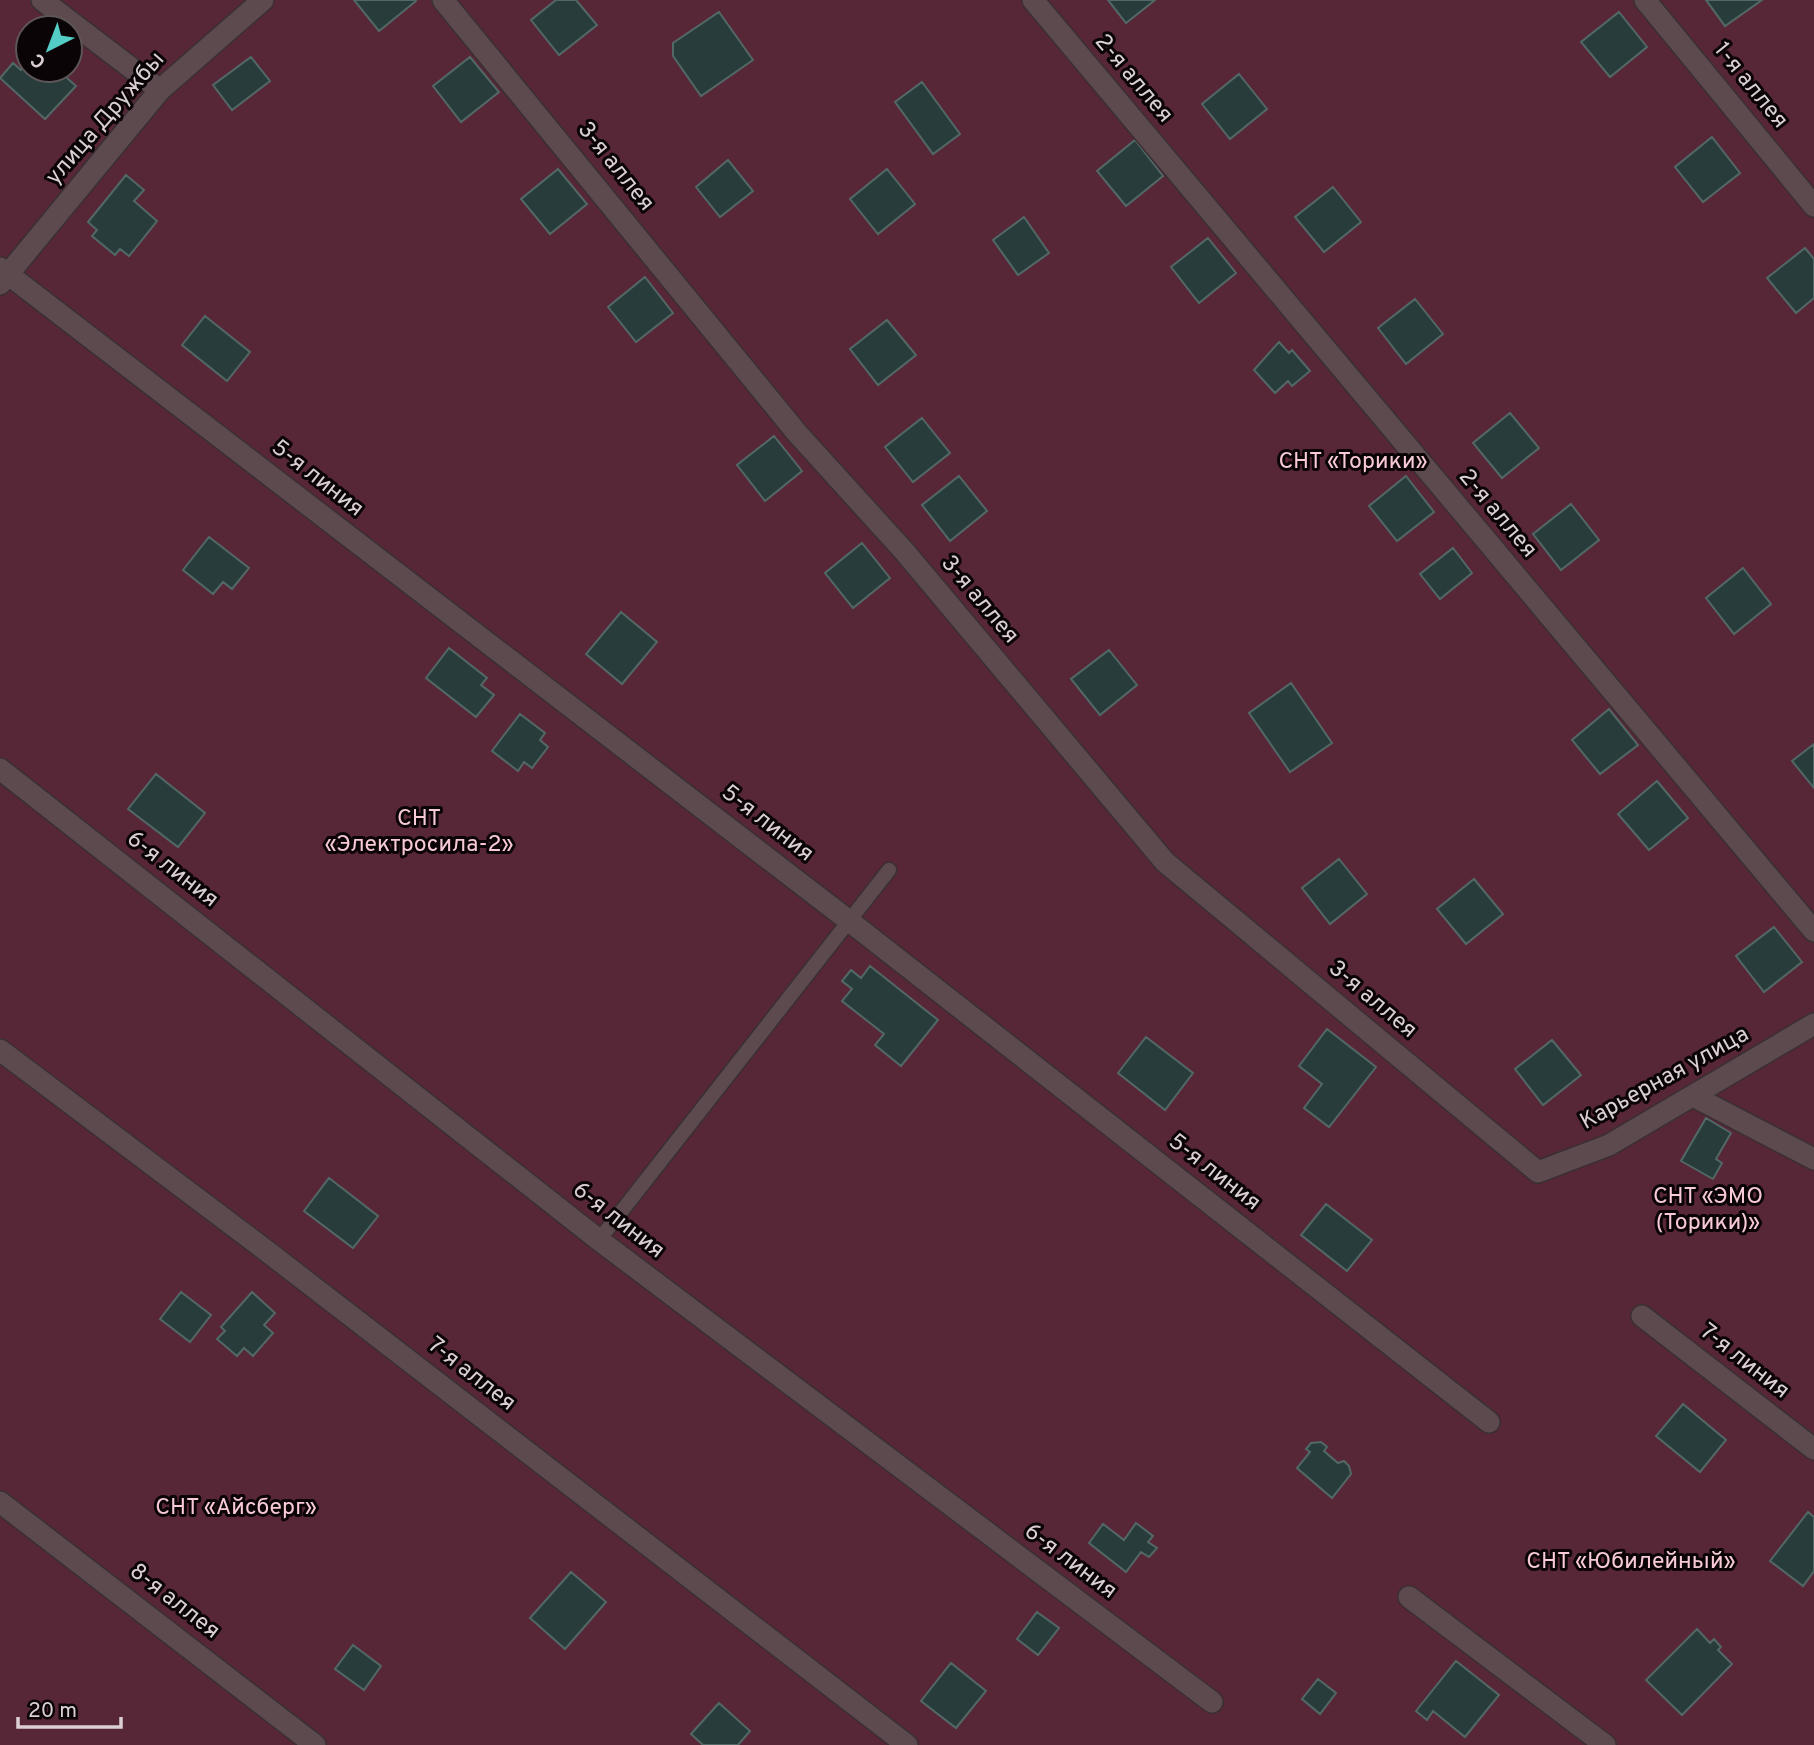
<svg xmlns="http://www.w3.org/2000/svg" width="1814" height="1745" viewBox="0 0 1814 1745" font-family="Overpass,sans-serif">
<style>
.green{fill:#582737;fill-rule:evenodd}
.building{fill:#283d3b;stroke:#526866;stroke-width:2}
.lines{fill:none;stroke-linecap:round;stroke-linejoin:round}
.lane-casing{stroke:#3a3033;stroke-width:17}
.street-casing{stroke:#3a3033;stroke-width:24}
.secondary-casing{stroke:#3a3033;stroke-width:24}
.lane{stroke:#5d4a4f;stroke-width:14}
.street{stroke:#5d4a4f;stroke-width:21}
.secondary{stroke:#5d4a4f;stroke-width:21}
.labels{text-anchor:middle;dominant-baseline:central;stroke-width:6;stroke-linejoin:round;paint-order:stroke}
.street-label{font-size:23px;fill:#dacfd2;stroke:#0a0406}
.park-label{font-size:23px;fill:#f7cad6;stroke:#0a0406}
</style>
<rect width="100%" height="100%" fill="#25161a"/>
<!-- green -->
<path class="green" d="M0,0H1645L1814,206V1745H0ZM28,28H70V70H28Z
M1658,0H1814V195Z"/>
<!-- building -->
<path class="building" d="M354,0H415L416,1L379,31Z
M556,0H576L597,25L559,55L531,20Z
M1108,0H1155L1126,23Z
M1706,0H1762L1725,26Z
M719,12L753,60L701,96L673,56V43Z
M1619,12L1647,47L1610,77L1581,42Z
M251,57L270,81L232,110L213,85Z
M470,57L499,92L461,122L433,86Z
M28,62V70H58L76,86L45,119L0,78L13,63L21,70Z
M1239,74L1267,109L1230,139L1202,104Z
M922,82L960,134L933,154L895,102Z
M1712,137L1740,173L1703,202L1675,167Z
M1135,140L1163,176L1126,206L1097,171Z
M728,160L753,191L720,217L696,187Z
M558,169L587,204L550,234L521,199Z
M887,169L915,204L878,234L850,199Z
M126,175L144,190L134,201L157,221L129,256L120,249L115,255L92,236L97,230L88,222Z
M1333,187L1361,222L1324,252L1295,217Z
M1024,217L1049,253L1018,275L993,240Z
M1208,238L1236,273L1199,303L1171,267Z
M1805,248L1814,259V298L1796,313L1767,278Z
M645,277L673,313L636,342L608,307Z
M1415,299L1443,334L1406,364L1378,328Z
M205,316L250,352L227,381L182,345Z
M887,320L916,355L878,385L850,349Z
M1279,342L1289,353L1292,350L1310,371L1292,386L1288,381L1275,393L1254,370Z
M1510,413L1539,448L1502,478L1473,443Z
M922,418L950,453L913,482L885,447Z
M774,436L802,471L765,501L737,465Z
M959,476L987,511L950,541L922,505Z
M1406,476L1434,512L1397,541L1369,506Z
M1571,504L1599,540L1561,570L1533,534Z
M209,537L249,568L232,589L223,582L213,594L183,570Z
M862,543L890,578L853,608L825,573Z
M1453,548L1472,573L1440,599L1420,574Z
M1743,568L1771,604L1734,634L1706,598Z
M621,612L657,642L622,684L586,654Z
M449,648L487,678L481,685L494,695L476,717L426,678Z
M1109,650L1137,685L1100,715L1071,679Z
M1291,683L1332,743L1290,772L1249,713Z
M1609,709L1638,745L1600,774L1572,740Z
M520,714L545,733L540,740L548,747L532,768L524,762L518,771L492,751Z
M1814,744V788L1792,761Z
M156,774L205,813L178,847L128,809Z
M1657,781L1688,818L1649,850L1618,814Z
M1339,859L1367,894L1330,924L1302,888Z
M1474,879L1503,914L1466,944L1437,909Z
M1774,927L1802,962L1764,992L1736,956Z
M870,966L938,1020L901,1066L875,1045L884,1034L842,1001L852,989L842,981L851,970L861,978Z
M1327,1029L1376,1067L1329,1127L1304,1108L1322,1084L1299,1066Z
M1146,1037L1193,1073L1165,1110L1118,1073Z
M1552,1040L1581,1075L1543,1105L1515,1069Z
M1706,1118L1731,1133L1716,1159L1722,1163L1713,1179L1681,1161Z
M329,1178L378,1216L353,1248L304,1211Z
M1326,1204L1372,1240L1347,1271L1301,1235Z
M181,1292L211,1315L190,1342L160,1319Z
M252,1292L275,1313L264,1325L273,1333L253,1356L244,1348L237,1356L217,1339L225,1331L221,1327Z
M1683,1404L1726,1440L1700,1472L1656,1436Z
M1321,1442L1327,1447L1324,1451L1338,1463L1344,1461L1349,1466L1351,1474L1332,1498L1297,1468L1310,1452L1306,1449L1311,1443Z
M1808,1512L1814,1517V1571L1803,1586L1770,1561Z
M1136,1523L1153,1536L1148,1542L1157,1548L1149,1557L1141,1552L1126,1572L1089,1543L1103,1524L1124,1540Z
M571,1572L606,1602L565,1649L530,1618Z
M1037,1612L1059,1628L1038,1655L1017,1639Z
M1697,1629L1710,1643L1714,1639L1721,1647L1718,1650L1732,1664L1682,1715L1646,1680Z
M353,1645L381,1666L364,1690L335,1669Z
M1456,1661L1499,1695L1465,1737L1433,1711L1427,1720L1416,1711Z
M951,1663L986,1691L956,1728L921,1701Z
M1318,1679L1336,1693L1320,1714L1302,1699Z
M719,1703L750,1731L738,1745H703L691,1734Z"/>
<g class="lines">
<defs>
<path id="lane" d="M599,1240L889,870"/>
<path id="street" d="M42,0L160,90
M443,0L797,433L904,551L1165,862L1538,1172L1609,1145L1814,1024
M1033,0L1814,931
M1645,0L1814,206
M0,268L848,920L1489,1422
M0,769L599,1240L1212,1702
M0,1050L268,1252L907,1745
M1695,1097L1814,1159
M1642,1316L1814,1449
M0,1502L315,1745
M1409,1597L1605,1745"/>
<path id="secondary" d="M0,284L160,90L263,0"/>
</defs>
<!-- lane casing -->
<use href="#lane" class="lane-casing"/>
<!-- street casing -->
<use href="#street" class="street-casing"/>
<!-- secondary casing -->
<use href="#secondary" class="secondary-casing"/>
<!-- lane -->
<use href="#lane" class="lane"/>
<!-- street -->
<use href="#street" class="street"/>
<!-- secondary -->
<use href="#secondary" class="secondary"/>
</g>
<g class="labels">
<!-- street labels -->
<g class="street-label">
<text transform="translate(1133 79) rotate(50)">2-я аллея</text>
<text transform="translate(1750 86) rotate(51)">1-я аллея</text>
<text transform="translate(106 119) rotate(-49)">улица Дружбы</text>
<text transform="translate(615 167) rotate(51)">3-я аллея</text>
<text transform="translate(317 479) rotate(38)">5-я линия</text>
<text transform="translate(1497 514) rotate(50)">2-я аллея</text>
<text transform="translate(979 600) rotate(50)">3-я аллея</text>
<text transform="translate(767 824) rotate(38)">5-я линия</text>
<text transform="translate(172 870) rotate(38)">6-я линия</text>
<text transform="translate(1372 1000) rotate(40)">3-я аллея</text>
<text transform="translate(1665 1079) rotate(-29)">Карьерная улица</text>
<text transform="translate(1214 1173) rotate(38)">5-я линия</text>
<text transform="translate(618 1221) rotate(38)">6-я линия</text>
<text transform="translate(1744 1362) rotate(38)">7-я линия</text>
<text transform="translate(471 1375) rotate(38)">7-я аллея</text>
<text transform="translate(1070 1562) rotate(37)">6-я линия</text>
<text transform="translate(174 1602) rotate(38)">8-я аллея</text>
</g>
<!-- park labels -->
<g class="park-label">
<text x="1353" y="462">СНТ «Торики»</text>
<text x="419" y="819">СНТ<tspan x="419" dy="26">«Электросила-2»</tspan></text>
<text x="1708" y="1197">СНТ «ЭМО<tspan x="1708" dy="26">(Торики)»</tspan></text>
<text x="236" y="1508">СНТ «Айсберг»</text>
<text x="1631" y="1562">СНТ «Юбилейный»</text>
</g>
</g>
<!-- north arrow -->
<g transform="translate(49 49) rotate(222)"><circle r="33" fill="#0a0406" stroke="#5d5558" stroke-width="2"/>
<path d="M0-5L12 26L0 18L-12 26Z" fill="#54cdc7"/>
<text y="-10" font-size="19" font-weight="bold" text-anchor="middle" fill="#dacfd2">С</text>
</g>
<!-- scale -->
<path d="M18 1717v10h103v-10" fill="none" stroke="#dacfd2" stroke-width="3.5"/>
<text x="28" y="1717" font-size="21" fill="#dacfd2" stroke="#0a0406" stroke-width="5" paint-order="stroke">20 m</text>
</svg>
